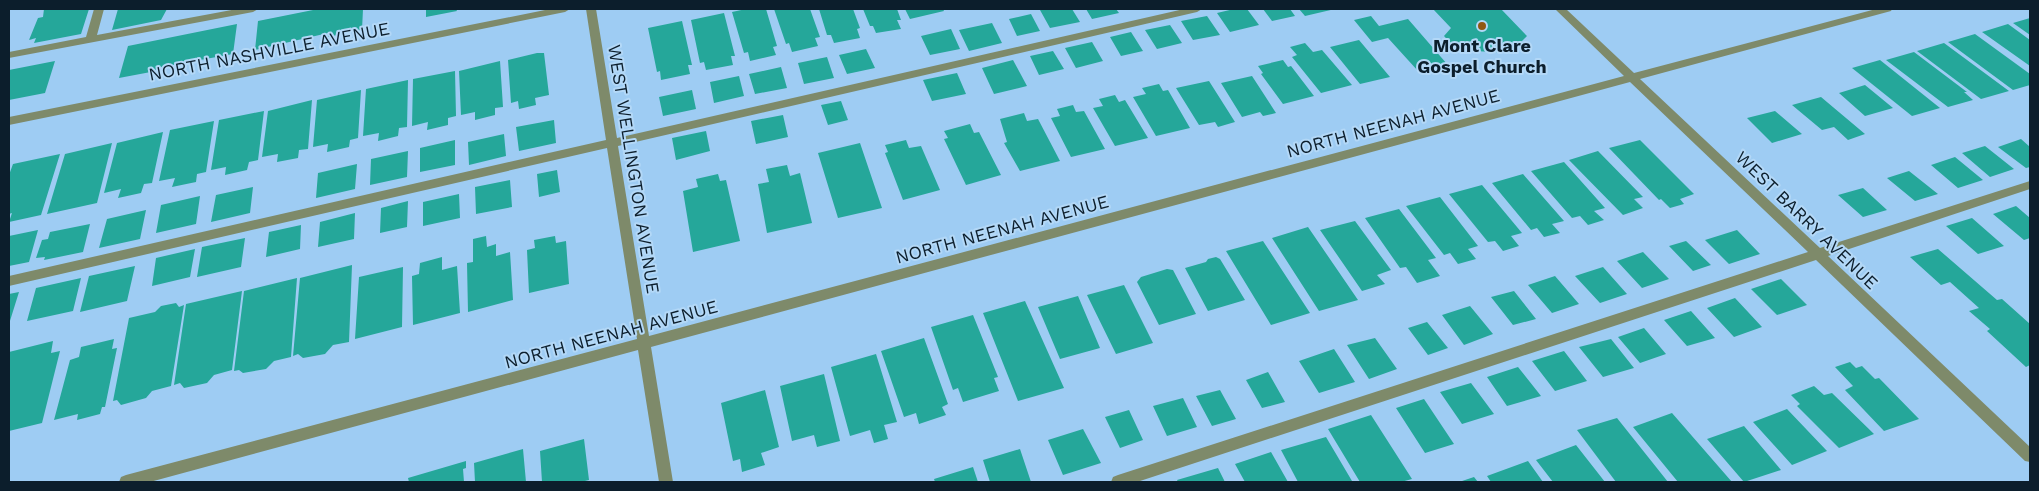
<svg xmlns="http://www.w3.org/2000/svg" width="2039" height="491" viewBox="0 0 2039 491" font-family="'Work Sans',sans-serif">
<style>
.building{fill:#25a79a}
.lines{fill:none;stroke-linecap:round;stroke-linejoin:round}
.minor{fill:#7e8a6a;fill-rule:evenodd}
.poi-dot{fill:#915812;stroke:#b3d8f7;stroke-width:2}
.labels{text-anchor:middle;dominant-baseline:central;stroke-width:4;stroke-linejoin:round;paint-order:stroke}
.poi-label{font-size:18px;font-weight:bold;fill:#0c1e2c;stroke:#b3d8f7}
.street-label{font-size:18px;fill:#0c1e2c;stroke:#b3d8f7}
</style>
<rect width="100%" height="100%" fill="#9eccf3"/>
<!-- building -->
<path class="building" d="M44,9H89L81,34L34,43L36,38L29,40L38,18L43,17Z
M118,9H167L161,20L112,30Z
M318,9H363L362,30L328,37V33L255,50L258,21Z
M426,9H456L457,11L426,17Z
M746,9H766L777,46L773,47L776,55L750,61L748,52L744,53L732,12Z
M774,9H810L820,37L815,38L818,46L792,52L789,43L786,44Z
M819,9H853L860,28L857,29L860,38L834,43L831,35H827Z
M863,9H897L901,20H897L901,29L876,33L873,26H870Z
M905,9H943L944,11L910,19Z
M1072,9L1080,22L1050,28L1040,10Z
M1086,9H1116L1119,13L1092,19Z
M1234,9H1247L1259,25L1230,32L1217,13Z
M1263,9H1290L1295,16L1272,21Z
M1299,9H1335L1305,16Z
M1433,9H1501L1527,36L1510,53L1457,50L1444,36L1451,28Z
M724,13L735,56H731L733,65L706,70L704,62L700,63L691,20Z
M1031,14L1040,31L1017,36L1009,19Z
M1207,16L1220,35L1193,40L1181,21Z
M1371,16L1379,26L1408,19L1447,64L1418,71L1388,38L1372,42L1354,20Z
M2030,18V35L2013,23Z
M682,21L692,65H688L690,74L661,80L660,71L657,72L648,28Z
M992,23L1002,43L969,51L959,30Z
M237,24L233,54L156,68V71L119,78L128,46Z
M2008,24L2030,40V66L1982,32Z
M1170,25L1182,43L1157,49L1145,30Z
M951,29L960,49L930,55L921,36Z
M1131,32L1143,51L1121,56L1110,37Z
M1975,34L2030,74V85L2013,90L1948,42Z
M1359,40L1390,77L1360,84L1330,47Z
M1092,42L1103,61L1076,68L1065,48Z
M1305,43L1313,52L1322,50L1352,85L1321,93L1292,57L1297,55L1290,47Z
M1944,43L2009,91L1981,99L1917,51Z
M866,49L875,68L847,74L839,55Z
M1053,51L1064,69L1039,75L1030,56Z
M1914,52L1967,92H1964L1973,100L1948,107L1886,60Z
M537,53H544L549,95L535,98L536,105L519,109L518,101L511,103L508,60Z
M827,57L834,78L804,84L798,63Z
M1013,60L1027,86L994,94L982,68Z
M1283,60L1288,67L1291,66L1314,96L1283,104L1261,74L1263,73L1258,66Z
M1880,60L1940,108L1912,116L1852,68Z
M55,61L45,93L9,100V70Z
M500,61L503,107L495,108V115L475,120V112L461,115L459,71Z
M781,67L787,88L755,94L749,74Z
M455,71L456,116L448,118V125L427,130L428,122L412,126L413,79Z
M957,73L966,94L932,101L923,80Z
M739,76L744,96L714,103L710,82Z
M1252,76L1276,113L1263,116L1260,112L1242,117L1221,83Z
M408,80L407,127L399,128L398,136L378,141L379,133L363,136L366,89Z
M1209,81L1235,122L1218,127L1215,122L1199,125L1176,88Z
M1159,84L1163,91L1168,90L1190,128L1156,136L1133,97L1146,94L1142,88Z
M1865,85L1893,108L1865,116L1839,93Z
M361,90L358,138L350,140L349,147L327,152L328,144L313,147L317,100Z
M692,90L696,109L663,116L659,97Z
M1115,95L1119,102L1125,100L1148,138L1115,146L1093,108L1103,106L1099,99Z
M1821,97L1865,134L1848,140L1834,127L1822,130L1792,105Z
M312,100L308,149L299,150L298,158L277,162L278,154L262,157L268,111Z
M841,101L848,120L828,125L821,105Z
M1073,105L1076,112L1084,111L1105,149L1071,157L1051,118L1060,116L1057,109Z
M264,111L258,160L249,162L247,170L225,175L226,167L211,170L219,120Z
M1775,111L1802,134L1772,143L1747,118Z
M1024,113L1027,121L1038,119L1060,161L1020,171L1004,143L1007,142L1000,119Z
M783,115L788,137L756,144L751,121Z
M554,120L556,143L519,151L516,127Z
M214,121L206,172L197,174L196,182L172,187L175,178L159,181L170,130Z
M970,124L974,133L979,132L1001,175L966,185L944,139L948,138L944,131Z
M706,131L710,151L676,160L672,138Z
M163,132L152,183L144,184L141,193L118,198L121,189L104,193L117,143Z
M504,134L506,156L469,165L468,142Z
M2021,139L2030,147V167L2026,168L1998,147Z
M455,140V165L420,172V148Z
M906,140L909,148L921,146L940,190L903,200L885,153L888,152L885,145Z
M1640,140L1694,194L1680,199L1684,204L1670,208L1661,199L1659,200L1609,148Z
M112,143L97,203L47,214L65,154Z
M860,143L882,208L838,218L818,153Z
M1985,146L2014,169L1990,177L1962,153Z
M408,151L407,177L370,185L371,159Z
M1598,151L1643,197L1634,199L1643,208L1623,215L1569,160Z
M60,154L41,215L9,222L12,213L9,214V175L13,164Z
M1955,157L1983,180L1958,188L1931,165Z
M1564,162L1605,208L1594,211L1604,220L1588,225L1580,216L1572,218L1531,171Z
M357,164L355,189L316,198L318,173Z
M787,165L790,176L800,173L812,223L767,233L758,184L769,182L766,169Z
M557,170L560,192L539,197L537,174Z
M1909,171L1938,194L1915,201L1887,178Z
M718,174L720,181L726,180L740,241L693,252L683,191L698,187L696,179Z
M1523,174L1564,221L1552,224L1560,233L1544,237L1537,228L1531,230L1492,183Z
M510,180L512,207L476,214L475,187Z
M1482,185L1522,233L1511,236L1519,246L1503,251L1495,241L1488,242L1449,194Z
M253,187L250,213L211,222L216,195Z
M1863,188L1887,210L1863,217L1838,195Z
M459,194L460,218L423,226V202Z
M200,196L196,224L156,233L161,205Z
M1440,197L1478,246L1468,249L1476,259L1458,264L1450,253L1444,255L1406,206Z
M408,201L407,227L380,233L381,208Z
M2016,206L2030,218V238L2024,240L1993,214Z
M1399,209L1436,258L1428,260L1440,276L1417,283L1406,267L1400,268L1365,218Z
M146,210L140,239L99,248L107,219Z
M355,213L354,239L318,247L320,222Z
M1972,218L2004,246L1978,254L1946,226Z
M1355,221L1391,270L1377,275L1385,284L1362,291L1320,230Z
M90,224L83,252L44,260L45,257L36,258L42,240L48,239L50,232Z
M301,225L300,249L266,257L269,232Z
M1308,227L1358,300L1319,311L1272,238Z
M38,230L29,262L9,266V236Z
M1737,230L1760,254L1729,264L1705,240Z
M486,236L487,247L496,244V256L510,252L513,300L468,312L467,263L473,262V239Z
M555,236L556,243L566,241L569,284L529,293L527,250L535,248L534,240Z
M245,238L241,267L197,277L202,247Z
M1263,241L1310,313L1271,325L1226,251Z
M1686,241L1711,265L1693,271L1669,246Z
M195,249L190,277L152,286L156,258Z
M1938,249L1997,300L2002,299L2030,324V365L2026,367L1987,331L1990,329L1969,311L1979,308L1950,282L1941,285L1910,257Z
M1643,252L1669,279L1642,288L1617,261Z
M442,257V270L457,266L460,313L413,325L412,276L419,274L420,263Z
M1216,257L1220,259L1245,300L1208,311L1185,268L1206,262L1208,259Z
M352,265L349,342L333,345L325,354L303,358L298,354L293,356L300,278Z
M135,266L127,301L80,312L89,276Z
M403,267L402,327L355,339L359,277Z
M1603,267L1627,294L1600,303L1575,276Z
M1167,269L1173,270L1196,314L1159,325L1137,282L1141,277Z
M1555,276L1579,304L1552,313L1528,285Z
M81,278L73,311L27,321L36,288Z
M297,278L291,357L274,361L266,369L243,373L239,370L234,371L244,291Z
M1781,279L1807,305L1777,315L1751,289Z
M1124,285L1153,343L1116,354L1087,295Z
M242,291L232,370L214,375L207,383L184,388L180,383L174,385L186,304Z
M1514,291L1536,319L1513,325L1491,297Z
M19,292L9,324V294Z
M1078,296L1100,348L1060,359L1038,307Z
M1735,298L1762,327L1734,337L1707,308Z
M1025,301L1064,388L1018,401L983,313Z
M176,303L179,307L184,305L171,386L152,391L146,398L121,405L117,400L113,401L129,318L155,312L161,306Z
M1470,306L1493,334L1464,345L1442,315Z
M1691,311L1715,338L1687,346L1664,320Z
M973,315L998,377L994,378L999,391L963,402L958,388L953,390L931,327Z
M1427,322L1448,348L1428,355L1408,328Z
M1644,328L1666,354L1640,363L1618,337Z
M924,338L948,404L942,407L946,415L919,424L916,413L904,417L881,351Z
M1375,338L1397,369L1369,379L1347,345Z
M114,339L112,349L117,348L105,407H102L100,414L77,420L78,414L54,420L70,360L79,357L81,347Z
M1611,339L1634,368L1603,377L1579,347Z
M53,341L51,353L60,351L42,423L9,431V352Z
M1334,349L1355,382L1319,393L1299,361Z
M1564,351L1587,381L1555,391L1532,361Z
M876,354L897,422L884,425L888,439L874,443L870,430L850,436L831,367Z
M1850,362L1856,368L1862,366L1875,379L1879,378L1919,419L1884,431L1845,390L1853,386L1835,367Z
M1518,367L1541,396L1507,406L1487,377Z
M1268,372L1285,402L1262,408L1246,380Z
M824,374L840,441L817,447L814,435L792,441L780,386Z
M1471,383L1494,414L1462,424L1440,392Z
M1814,386L1824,395L1832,393L1874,434L1839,448L1797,406L1800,404L1791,395Z
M765,390L779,447L761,453L765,465L742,472L740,459L733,461L721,403Z
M1220,390L1236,419L1212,426L1196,396Z
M1183,398L1197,427L1167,436L1153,406Z
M1424,399L1454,444L1425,453L1396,408Z
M1787,409L1827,451L1792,465L1753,422Z
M1129,410L1143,440L1120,448L1105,417Z
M1672,413L1732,482H1678L1633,427Z
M1371,415L1412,479L1401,482H1360L1328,429Z
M1617,418L1668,482H1616L1577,430Z
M1744,426L1781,470L1744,482L1707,439Z
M1083,429L1101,463L1063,475L1048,440Z
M1326,437L1352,481L1298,482L1281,450Z
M584,439L589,480L581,482H542L540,451Z
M1576,445L1605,482H1553L1536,460Z
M523,449L526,482H475L474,463Z
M1020,449L1031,482H990L983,460Z
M1271,452L1288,482H1245L1235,464Z
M466,461V468L463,469L464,482H409L408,478Z
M1528,461L1543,482H1491L1487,476Z
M973,467L978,482H935L934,479Z
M1218,468L1225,482H1178L1177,480Z
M1474,477L1478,482H1459Z"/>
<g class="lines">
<!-- minor -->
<path class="minor" d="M94,9H104L97,35L237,9H258L253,12L9,58V52L86,37Z
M550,9H570L565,12L9,125V117Z
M586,9H596L617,138L1184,9H1202L1197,12L618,146L649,336L1624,76L1555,9H1566L1634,73L1876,9H1892L1891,11L1640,79L1820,248L2030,181V189L1828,256L2030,447V462L2025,461L1816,260L1137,482H1111L1113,477L1118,475L1808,252L1630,82L651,347L673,482H659L638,350L150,482H119L121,477L126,475L637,339L607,148L9,286V276L606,140Z"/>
</g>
<!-- markers -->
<circle class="poi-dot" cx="1482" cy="26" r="5"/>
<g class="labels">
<!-- poi labels -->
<g class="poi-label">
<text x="1482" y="45">Mont Clare<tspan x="1482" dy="21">Gospel Church</tspan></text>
</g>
<!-- street labels -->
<g class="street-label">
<text transform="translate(269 51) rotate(-11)">NORTH NASHVILLE AVENUE</text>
<text transform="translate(1393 123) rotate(-15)">NORTH NEENAH AVENUE</text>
<text transform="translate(634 169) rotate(81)">WEST WELLINGTON AVENUE</text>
<text transform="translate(1807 220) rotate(44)">WEST BARRY AVENUE</text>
<text transform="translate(1002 229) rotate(-15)">NORTH NEENAH AVENUE</text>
<text transform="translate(611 334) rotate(-15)">NORTH NEENAH AVENUE</text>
</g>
</g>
<!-- border -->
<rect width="2039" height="491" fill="none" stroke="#0c1e2c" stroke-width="20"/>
</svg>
